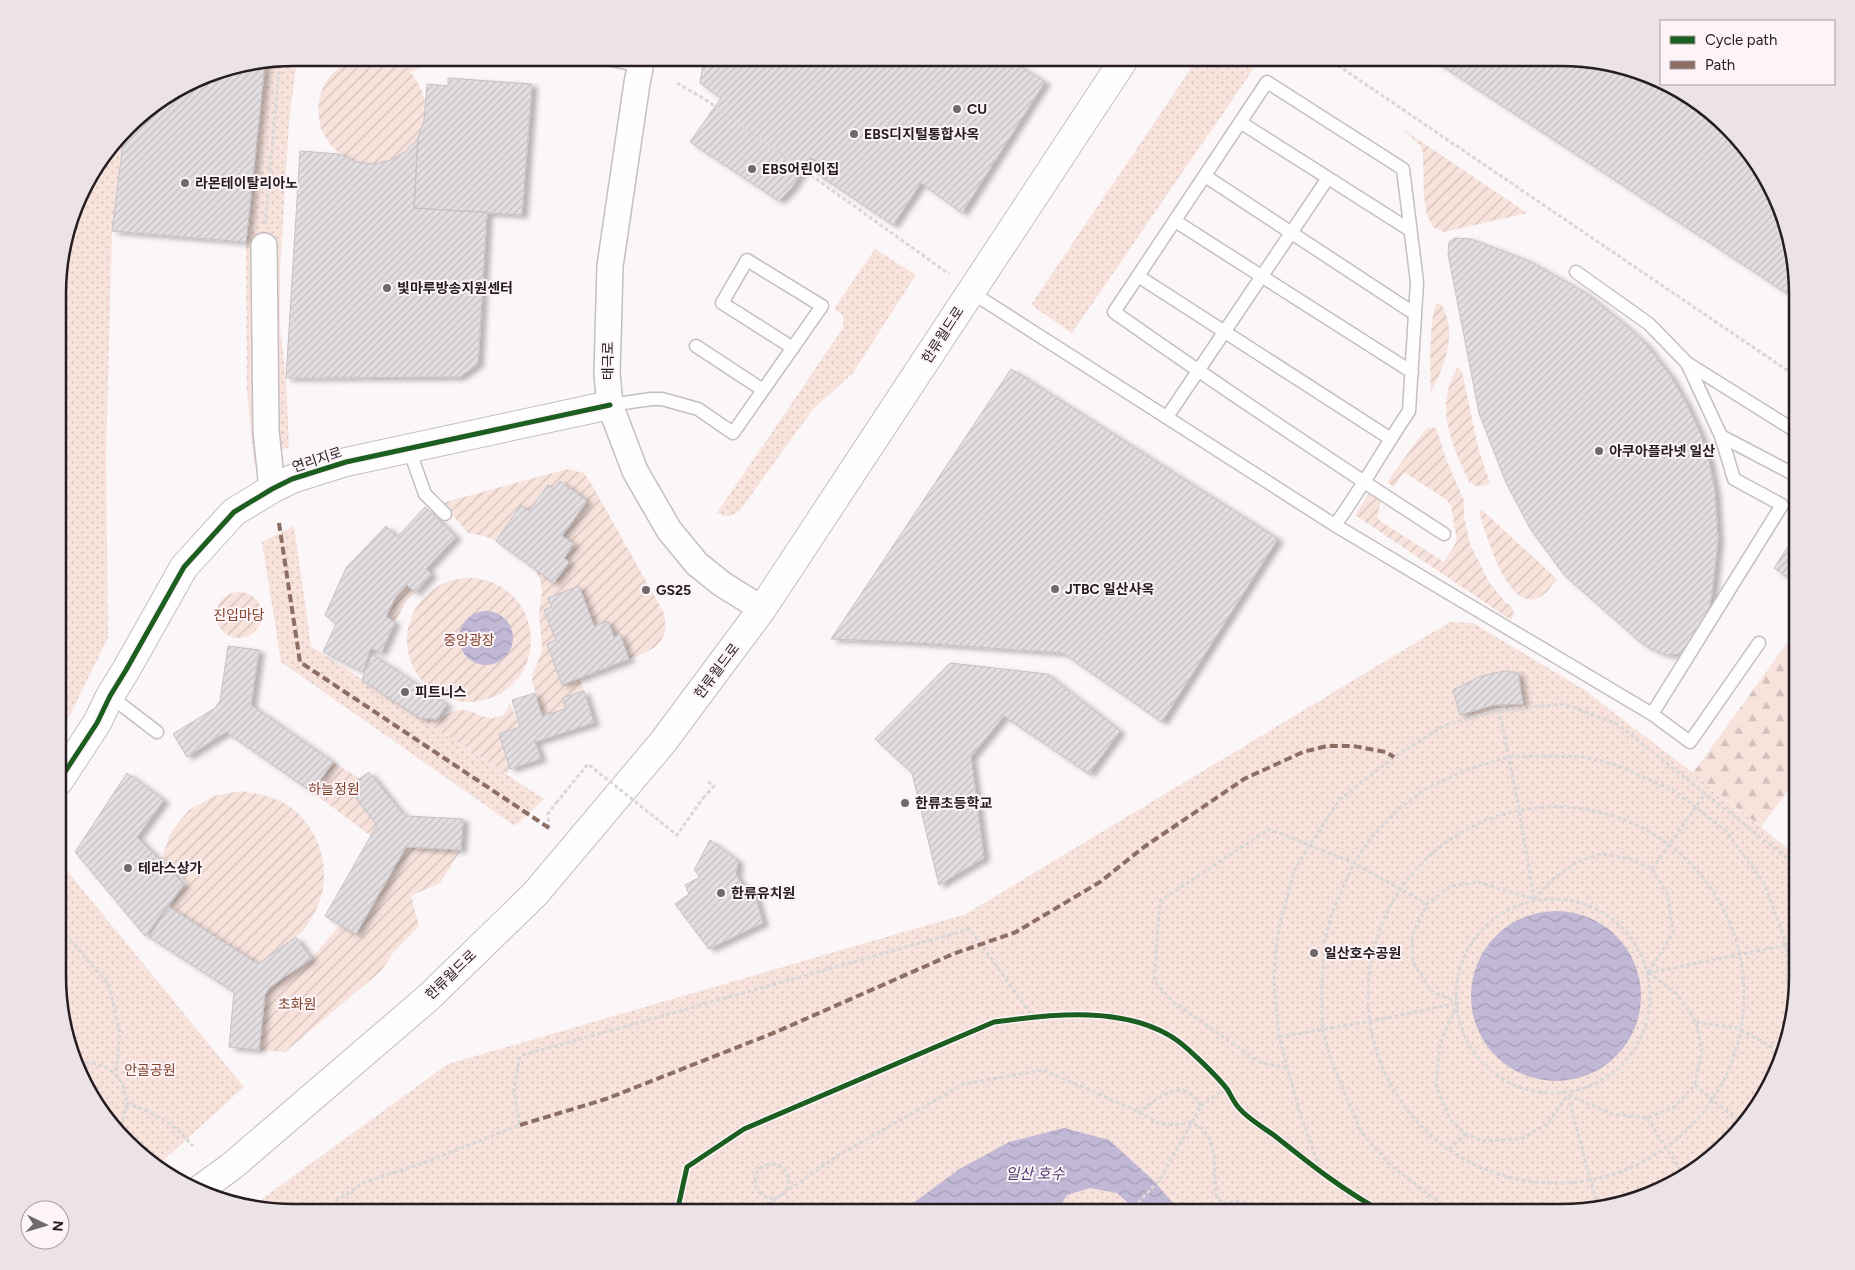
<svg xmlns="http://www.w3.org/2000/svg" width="1855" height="1270" viewBox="0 0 1855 1270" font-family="Figtree,'Noto Sans KR',sans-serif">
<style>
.forest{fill:url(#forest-firs)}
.park{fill:url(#park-dots)}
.garden{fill:url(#garden-furrows)}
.water{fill:url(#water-waves)}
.building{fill:url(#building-hatch);stroke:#c6c1c5;filter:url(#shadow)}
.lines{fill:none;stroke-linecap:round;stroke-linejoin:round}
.service-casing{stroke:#c5bec2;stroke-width:15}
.minor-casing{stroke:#c5bec2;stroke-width:28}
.tertiary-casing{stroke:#c5bec2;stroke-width:30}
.secondary-casing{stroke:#c5bec2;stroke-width:30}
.path{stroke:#dad7d8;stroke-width:3;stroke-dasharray:4 2.5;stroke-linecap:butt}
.service{stroke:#fefefe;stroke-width:12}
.minor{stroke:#fefefe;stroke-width:25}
.tertiary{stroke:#fefefe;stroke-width:28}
.secondary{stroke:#fefefe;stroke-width:28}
.path-bridge{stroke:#dad7d8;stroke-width:3;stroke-dasharray:4 2.5;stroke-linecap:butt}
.quiet{stroke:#8d6e63;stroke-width:4;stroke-dasharray:8 4;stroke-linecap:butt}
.cycleway-casing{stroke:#fdf4f8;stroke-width:8}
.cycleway{stroke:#1b5e20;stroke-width:5}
.poi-dot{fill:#70696c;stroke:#fdf4f8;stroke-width:2}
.labels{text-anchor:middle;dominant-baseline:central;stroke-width:4;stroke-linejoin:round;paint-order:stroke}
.poi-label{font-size:14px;font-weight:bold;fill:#251d21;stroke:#fdf4f8;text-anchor:start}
.street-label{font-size:14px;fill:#251d21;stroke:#fdf4f8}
.park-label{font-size:14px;fill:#7f442d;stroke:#fdf4f8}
.water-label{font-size:15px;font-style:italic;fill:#4d3c71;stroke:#fdf4f8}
.rim{fill:none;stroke:#251d21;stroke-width:2.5}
</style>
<defs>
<pattern id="forest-firs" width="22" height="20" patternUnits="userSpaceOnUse" patternTransform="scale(1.25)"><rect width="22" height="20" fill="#f7e2dc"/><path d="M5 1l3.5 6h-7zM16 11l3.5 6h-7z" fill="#d4c1bc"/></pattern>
<pattern id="park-dots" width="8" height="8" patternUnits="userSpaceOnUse" patternTransform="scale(1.25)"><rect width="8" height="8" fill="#f7e2dc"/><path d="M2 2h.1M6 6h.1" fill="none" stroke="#d4c1bc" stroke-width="1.8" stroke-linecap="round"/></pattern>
<pattern id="garden-furrows" width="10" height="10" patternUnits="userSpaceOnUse" patternTransform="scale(1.25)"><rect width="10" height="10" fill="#f7e2dc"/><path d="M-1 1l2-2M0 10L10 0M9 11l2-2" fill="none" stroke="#d4c1bc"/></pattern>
<pattern id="water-waves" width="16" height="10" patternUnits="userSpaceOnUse" patternTransform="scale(1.25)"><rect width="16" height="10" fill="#c0b8d4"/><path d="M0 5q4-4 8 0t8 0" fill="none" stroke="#a59eb6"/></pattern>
<pattern id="building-hatch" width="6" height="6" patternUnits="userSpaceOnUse" patternTransform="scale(1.25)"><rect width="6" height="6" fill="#e3dee1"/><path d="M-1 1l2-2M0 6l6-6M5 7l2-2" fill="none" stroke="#c3bec1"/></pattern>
<filter id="shadow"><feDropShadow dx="5.5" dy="3" stdDeviation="2.5" flood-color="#0004"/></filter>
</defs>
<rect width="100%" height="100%" fill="#fbf6f8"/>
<!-- forest -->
<path class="forest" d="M1787,643L1797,650V778L1761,827L1693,773Z"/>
<!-- park -->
<path class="park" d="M297,58L289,121L280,271V328L286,378L289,447L254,463L247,390L246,242L265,63Z
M1198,58H1261L1072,333L1031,305Z
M124,135L112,231L106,454L108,638L71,713L59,731V263L82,189Z
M875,249L916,275L852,374L813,409L741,509C733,517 728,518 717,513L843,328V316L834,309Z
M294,526L311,646L544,799L515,826L281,662L262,542Z
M1450,622L1473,623L1583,689L1693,773L1797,856V991L1785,1052L1749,1120L1666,1188L1562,1212H279L251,1207L448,1064L966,914Z
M59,861L244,1087L156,1167L150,1164L89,1094L59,1007Z"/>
<!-- garden -->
<path class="garden" d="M340,58H451L433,62L410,72C417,81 423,90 425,102C434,151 369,184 334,148C326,140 320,130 319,119C316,93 325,79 344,63Z
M1401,128L1527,213L1444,232L1433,227L1427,215L1424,197L1423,153L1420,145Z
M1437,303L1441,304C1458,332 1445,365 1431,392C1430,377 1429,312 1437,303Z
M1457,368H1459L1462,372L1479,451L1490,483C1483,488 1476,487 1469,482C1452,444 1434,409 1457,368Z
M1428,428H1436L1446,459L1464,501V517L1470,544L1489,582L1505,602L1511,606L1514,613L1511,620L1355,515L1369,493L1381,501L1377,516L1380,521L1444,562L1457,541L1451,506L1447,500L1404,472L1394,487L1387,482L1424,431Z
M567,469L584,473L592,485L664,613C670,643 654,650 629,659L620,635L614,637L608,621L594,626L579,586L548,598L552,607L544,610L556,640L547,644L562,684L580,678L584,691L563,698L566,709L542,716L532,680L533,673L541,654L542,646L539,613L542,592L540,579L534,568L554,583L569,562L564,558L574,544L562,536L587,501L560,481L554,489L548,485L529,511L521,506L496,541L484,536L468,533L442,503Z
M1481,509L1557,579C1552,585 1546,595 1538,598C1506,611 1486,532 1479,512Z
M407 640a62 62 0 1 1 124 0a62 62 0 1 1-124 0Z
M407,585L415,593L407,600L395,622L386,617L395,598Z
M216 615a23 23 0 1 1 46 0a23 23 0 1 1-46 0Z
M510,703L520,727L499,734L510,769L507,774L420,718C425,718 432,720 436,719C444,717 450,711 459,710C480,709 483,725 505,714Z
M333,762L360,779L377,825L371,836L312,792Z
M241,791C260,794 279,797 294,810C325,836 334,882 312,917C310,921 307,926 304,930C293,941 271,954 258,964L169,907L187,883L162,857L171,832L189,810L214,796Z
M406,847L461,850L440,883L411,896L419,926L393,953L381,971L285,1052L259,1050L265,994L270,987L311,959L340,925L356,934Z"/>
<!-- water -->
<path class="water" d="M459 638a27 27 0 1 1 54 0a27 27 0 1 1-54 0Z
M1471 996a85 85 0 1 1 170 0a85 85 0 1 1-170 0Z
M1064,1128L1109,1140L1152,1179L1181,1212H1138L1117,1193L1090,1188L1067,1195L1060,1206L1062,1212H901L958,1170L1009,1142Z"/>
<!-- building -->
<path class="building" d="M704,58H1007L1045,82L962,213L921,183L893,225L816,173L822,165L811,158L791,189L779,201L690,142L721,98L700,83Z
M1430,58H1576L1637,70L1679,92L1716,119L1773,189L1797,279V300Z
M265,63L246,242L112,231L124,135L138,116L204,75Z
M448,78L532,84L522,215L414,208L418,138L424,121L427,84L448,86Z
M418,138L414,208L487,212L478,364L460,377L286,378L300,151L339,154L355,162L373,164L391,160L406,151Z
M1455,238L1471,239L1527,260L1584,292L1619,320L1645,343L1671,377L1686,403L1700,433L1709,461L1715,492L1718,540L1712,594L1707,616L1687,651L1682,654L1666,655L1647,647L1639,641L1564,575L1531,530L1506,483L1479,413L1448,254L1449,242Z
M1011,369L1278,539L1162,722L1063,653L906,642L831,639Z
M560,481L587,501L562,536L574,544L564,558L569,562L554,583L496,541L521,505L529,511L548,485L554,489Z
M425,507L456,537L426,569L432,574L415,593L407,585L395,598L386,617L395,622L381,653L371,648L363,672L323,652L336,624L325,615L346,568L386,526L397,537Z
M1797,533V584L1774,568Z
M579,586L594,626L608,621L614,637L620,634L629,659L562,685L547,644L556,640L544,610L552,607L548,598Z
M228,646L259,650L251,705L333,762L312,792L226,732L187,757L173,734L215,708L220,701Z
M372,654L447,704L437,719L420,718L362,680Z
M950,663L1047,674L1120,731L1089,774L1004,716L971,757L984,858L939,885L912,773L875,739Z
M1505,671L1518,673L1523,704L1494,705L1460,715L1453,690L1481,676Z
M584,691L594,723L535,742L541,759L510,769L499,734L520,727L512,700L535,693L542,716L566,709L562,698Z
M369,772L400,811L407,816L463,819L461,850L406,847L356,934L325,916L377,825L348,787Z
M127,773L164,800L137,837L184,884L145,936L75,852Z
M710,840L738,861L736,875L742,884L754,891L763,923L709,949L675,904L689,894L685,885L700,877L694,870Z
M169,907L258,964L296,937L311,959L270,987L265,994L259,1050L229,1047L234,992L149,937Z"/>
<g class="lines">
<defs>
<path id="service" d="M603,58L640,66
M1240,122L1410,230
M1205,176L1415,314
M1175,221L1412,372
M1138,276L1391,439
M971,292L1333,524L1652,714L1782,505L1734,479L1721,436L1687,363L1649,324L1576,272
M696,346L763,390
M1687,363L1797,432
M610,405L651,399H662L698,409L733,433L822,306L747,260L722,303L793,348
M1167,417L1328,178
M1721,436L1797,476
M409,449L425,494L445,514
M1335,525C1362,488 1384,448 1409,411L1417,282L1403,169L1267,82L1114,312C1222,388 1333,462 1444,534
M110,696L157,732
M1652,714L1690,742L1759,643"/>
<path id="minor" d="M642,58L637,83L610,266L607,374L610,405L635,471L669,530L697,564L722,584L762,609
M264,246L266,430L272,489"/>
<path id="tertiary" d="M59,781L97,723L110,696L126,670L184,567L234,512L272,489L292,479L346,462L610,405"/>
<path id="secondary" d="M199,1190L232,1166L429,997L535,894L663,742L762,609L1125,58"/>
</defs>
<!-- service casing -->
<use href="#service" class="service-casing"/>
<!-- minor casing -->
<use href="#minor" class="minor-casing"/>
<!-- tertiary casing -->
<use href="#tertiary" class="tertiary-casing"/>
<!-- secondary casing -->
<use href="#secondary" class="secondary-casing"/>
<!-- path -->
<path class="path" d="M1327,58L1797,377
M677,83L706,100L949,274
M265,224L280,60
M1499,710L1519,809L1534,899
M703,798L714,786L707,781
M1368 995a188 188 0 1 1 376 0a188 188 0 1 1-376 0Z
M549,828L548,814L556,803
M1652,869L1705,794
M1456 996a97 97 0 1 1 194 0a97 97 0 1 1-194 0Z
M1534,899L1553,879L1577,862L1601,854L1631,859L1652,869L1668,895L1673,933L1649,972
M59,924L66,935L109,985L120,1033L116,1074
M1648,973L1797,943
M1458,1003L1440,1043L1436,1086L1450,1119L1466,1134L1482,1141L1521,1139L1547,1124L1567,1096
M1458,1003L1431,991L1413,962L1412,936L1427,904L1451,886L1478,882L1534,899
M1696,1022L1738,1028L1784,1054
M1279,1037L1372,1021L1457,1003
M79,1064C103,1058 127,1077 126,1102C126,1111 122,1121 120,1129
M1287,1068L1259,1062L1172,1001L1154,980L1160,901L1269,829L1354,863L1427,904
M1695,1085L1743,1125
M1568,1095L1613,1114L1647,1118L1674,1107L1695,1085L1702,1050L1696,1022L1678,995L1649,973
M1568,1096L1597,1204
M126,1103C155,1113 172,1122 193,1146
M1201,1106L1226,1088
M1647,1118L1683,1174
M1449,1149L1466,1134
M755 1181a17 17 0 1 1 34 0a17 17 0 1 1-34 0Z
M1322,1174L1301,1117L1279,1037L1274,982L1276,947L1281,919L1295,869L1310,845L1339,800L1394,757L1445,725L1499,710L1564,704L1617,724L1797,866
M1223,1204C1237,1199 1252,1202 1262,1212
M319,1212L365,1182L423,1163L520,1125L514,1090L520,1056L970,929L1033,1017
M662,1212L666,1209L678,1207
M757,1212L837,1156L964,1084L1044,1070L1139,1112L1157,1123L1173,1125L1191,1122L1203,1129L1209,1137L1214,1155L1216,1195L1223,1204L1225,1212
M1129,1212L1159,1181L1201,1106C1181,1075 1161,1097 1139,1112
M1460,1212L1444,1206L1389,1164L1362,1133L1332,1063L1322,1029V987L1324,943L1332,913L1354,863L1371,838L1400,808L1426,789L1465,770L1509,757L1552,756L1584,757L1616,765L1675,791L1726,831L1764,883L1787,945L1788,1003L1782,1053L1778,1065"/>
<!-- service -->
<use href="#service" class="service"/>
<!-- minor -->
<use href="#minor" class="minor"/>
<!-- tertiary -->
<use href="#tertiary" class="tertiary"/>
<!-- secondary -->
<use href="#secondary" class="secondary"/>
<!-- path-bridge -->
<path class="path-bridge" d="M556,803L588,764L677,835L703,798"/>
<!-- quiet -->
<path class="quiet" d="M279,523L300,662L549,828
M520,1125L606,1099L776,1032L953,954L1016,932L1100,882L1144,847L1244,779L1303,752L1327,746H1353L1386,752L1394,757"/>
<defs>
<path id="cycleway" d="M59,781L97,723L110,696L126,670L184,567L234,512L272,489L292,479L346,462L610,405
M677,1212L687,1167L744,1129L994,1022C1051,1014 1128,1005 1178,1041C1190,1050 1218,1077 1227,1089C1231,1095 1234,1103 1239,1108C1248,1119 1263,1127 1275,1136C1310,1164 1344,1191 1383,1212"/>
</defs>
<!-- cycleway casing -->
<use href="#cycleway" class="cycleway-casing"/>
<!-- cycleway -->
<use href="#cycleway" class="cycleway"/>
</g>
<!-- markers -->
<g class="poi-dot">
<circle cx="957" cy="109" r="5"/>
<circle cx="854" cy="134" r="5"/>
<circle cx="752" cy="169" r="5"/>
<circle cx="185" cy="183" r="5"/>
<circle cx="387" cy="288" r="5"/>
<circle cx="1599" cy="451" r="5"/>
<circle cx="1055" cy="589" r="5"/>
<circle cx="646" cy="590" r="5"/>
<circle cx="405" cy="692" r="5"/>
<circle cx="905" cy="803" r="5"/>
<circle cx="128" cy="868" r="5"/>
<circle cx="721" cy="893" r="5"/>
<circle cx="1314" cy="953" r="5"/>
</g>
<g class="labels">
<!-- poi labels -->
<g class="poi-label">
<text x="967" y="109">CU</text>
<text x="864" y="134">EBS디지털통합사옥</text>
<text x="762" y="169">EBS어린이집</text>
<text x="195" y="183">라몬테이탈리아노</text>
<text x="397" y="288">빛마루방송지원센터</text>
<text x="1609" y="451">아쿠아플라넷 일산</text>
<text x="1065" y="589">JTBC 일산사옥</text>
<text x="656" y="590">GS25</text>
<text x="415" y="692">피트니스</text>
<text x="915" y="803">한류초등학교</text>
<text x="138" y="868">테라스상가</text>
<text x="731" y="893">한류유치원</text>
<text x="1324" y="953">일산호수공원</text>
</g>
<!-- street labels -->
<g class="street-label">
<text transform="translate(943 335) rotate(-57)">한류월드로</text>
<text transform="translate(608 361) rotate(-90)">태극로</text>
<text transform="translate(317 460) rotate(-18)">연리지로</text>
<text transform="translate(717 671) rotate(-53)">한류월드로</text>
<text transform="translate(451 975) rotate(-44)">한류월드로</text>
</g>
<!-- park labels -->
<g class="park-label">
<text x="239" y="615">진입마당</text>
<text x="469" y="640">중앙광장</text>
<text x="334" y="789">하늘정원</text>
<text x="297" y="1004">초화원</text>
<text x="150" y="1070">안골공원</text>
</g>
<!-- water labels -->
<g class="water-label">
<text x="1035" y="1174">일산 호수</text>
</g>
</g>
<!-- crop -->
<path d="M0 0H1855V1270H0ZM294 66H1561A228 228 0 0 1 1789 294V976A228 228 0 0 1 1561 1204H294A228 228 0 0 1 66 976V294A228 228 0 0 1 294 66Z" fill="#ece3e7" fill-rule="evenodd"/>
<path class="rim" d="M294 66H1561A228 228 0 0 1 1789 294V976A228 228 0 0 1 1561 1204H294A228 228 0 0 1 66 976V294A228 228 0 0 1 294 66Z"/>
<!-- legend -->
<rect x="1660" y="20" width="175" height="65" fill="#fdf4f8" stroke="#a79ea2"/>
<rect x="1670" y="36" width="25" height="8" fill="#1b5e20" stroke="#a79ea2"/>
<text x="1705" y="45" font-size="15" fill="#251d21">Cycle path</text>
<rect x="1670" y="61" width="25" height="8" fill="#8d6e63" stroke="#a79ea2"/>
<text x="1705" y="70" font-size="15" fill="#251d21">Path</text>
<!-- north arrow -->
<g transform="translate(45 1225) rotate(95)"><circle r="24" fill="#fdf4f8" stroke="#a79ea2"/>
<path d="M0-4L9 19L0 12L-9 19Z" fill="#70696c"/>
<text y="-8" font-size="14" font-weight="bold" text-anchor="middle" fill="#251d21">N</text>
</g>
</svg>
